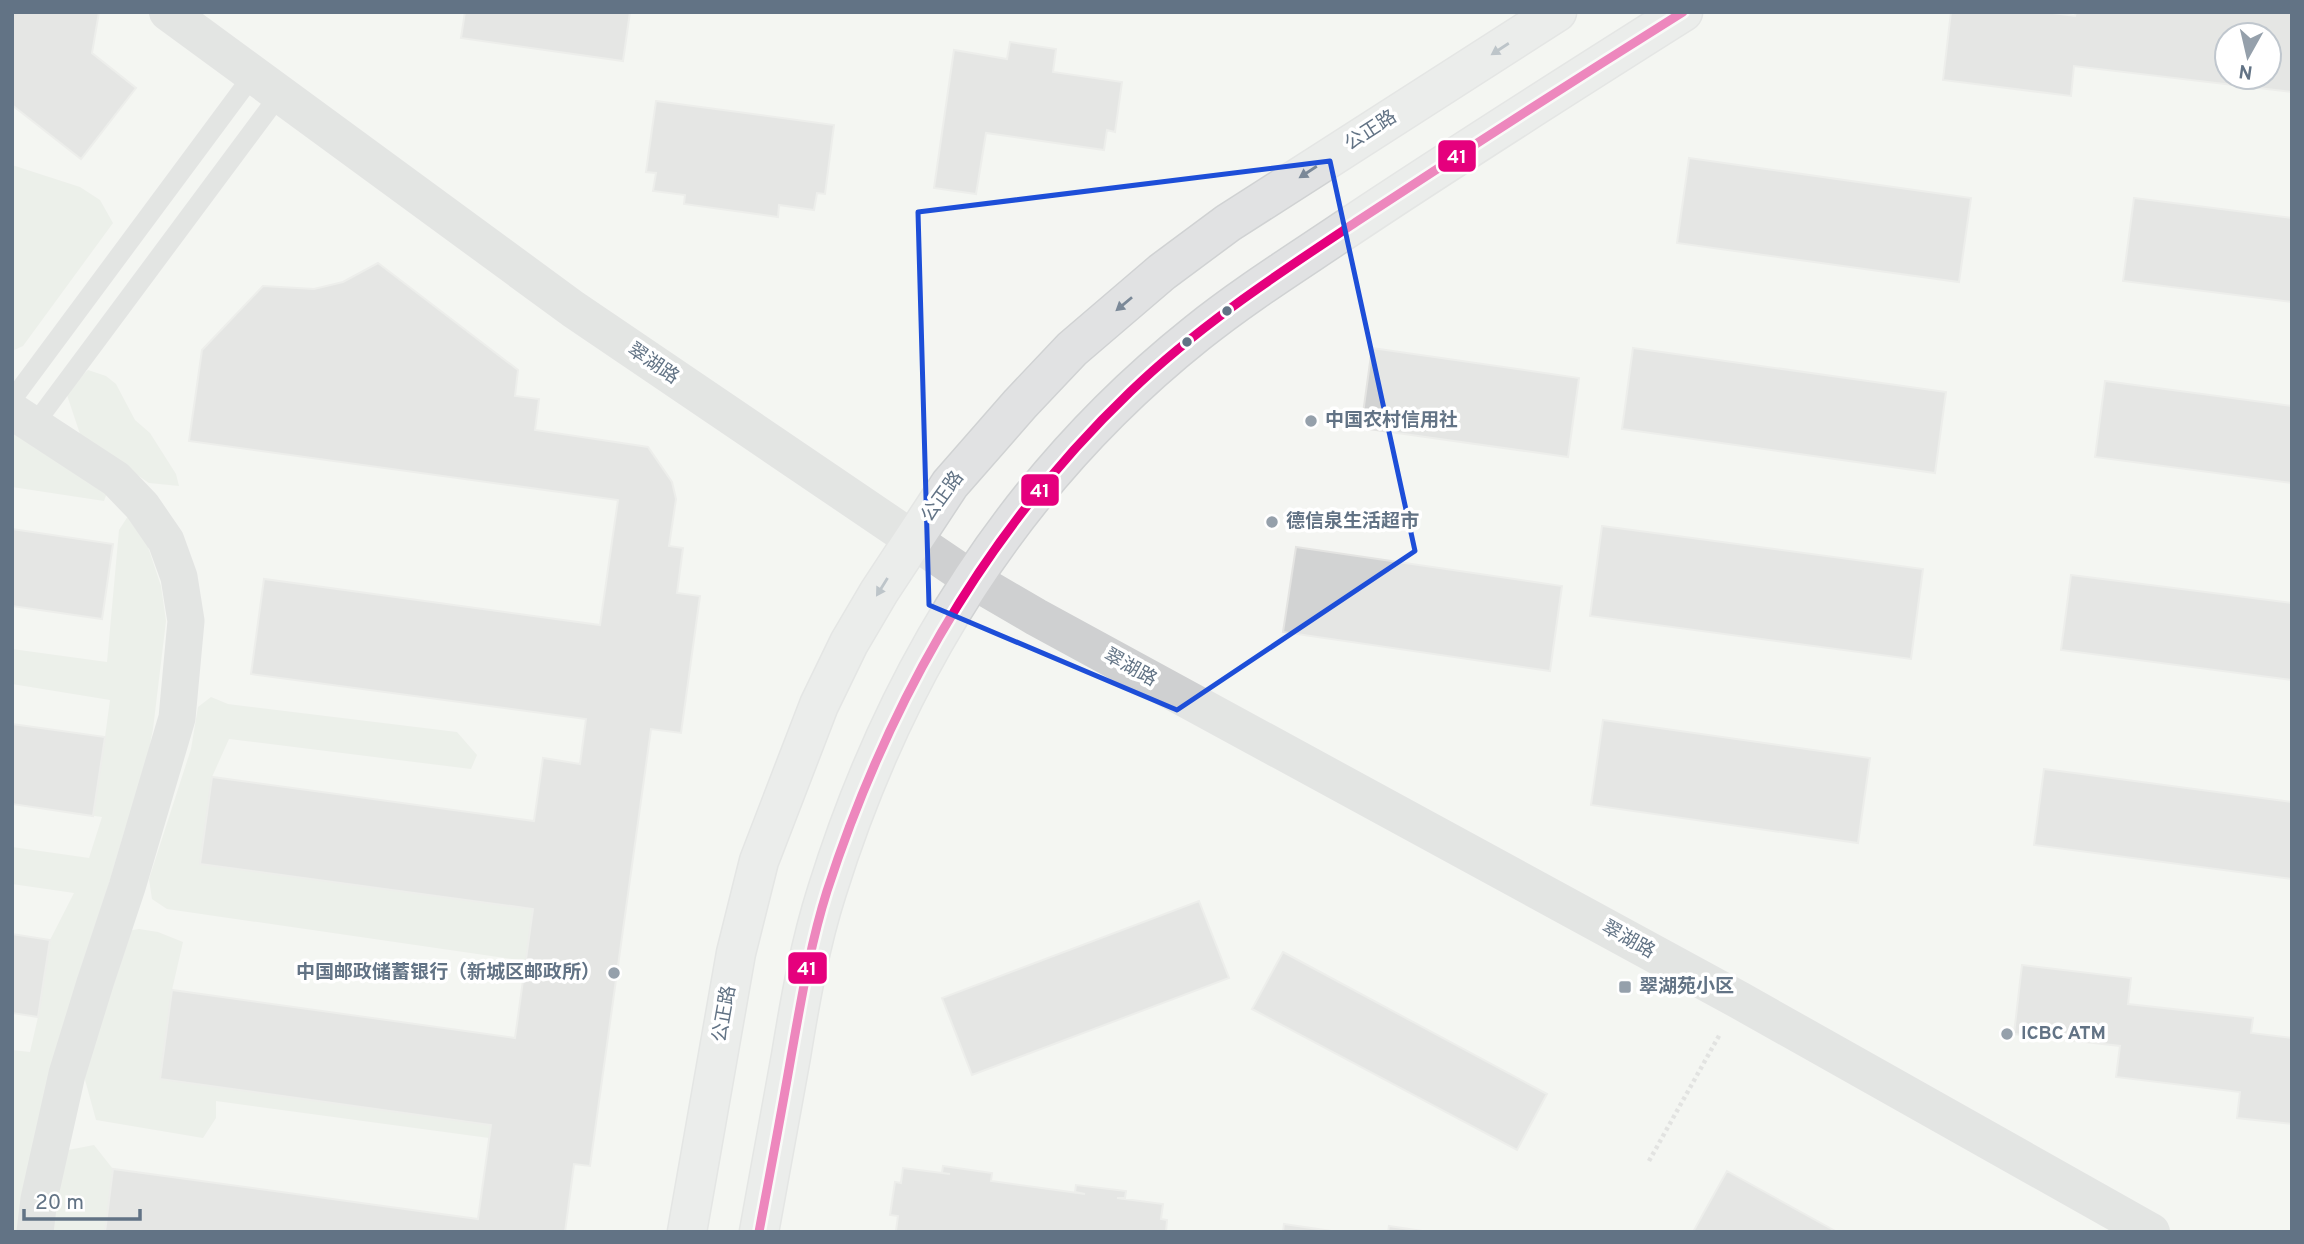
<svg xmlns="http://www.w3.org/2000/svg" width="2304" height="1244" viewBox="0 0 2304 1244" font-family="Overpass,'Noto Sans SC',sans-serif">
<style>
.green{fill:#e3e8e0}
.building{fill:#d2d3d3;stroke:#e4e4e2;stroke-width:2;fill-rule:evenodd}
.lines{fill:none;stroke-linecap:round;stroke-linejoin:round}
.secondary-casing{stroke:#d0d2d3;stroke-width:41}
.path{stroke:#cdcdcd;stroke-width:4.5;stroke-dasharray:3.5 3.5;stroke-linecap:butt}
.service{stroke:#cfd0d1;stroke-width:19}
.minor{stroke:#cfd0d1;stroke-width:37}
.tertiary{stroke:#cfd0d1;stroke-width:38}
.secondary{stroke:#e1e2e3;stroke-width:38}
.bus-1-casing{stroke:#fff;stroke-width:14}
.bus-1{stroke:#e5007d;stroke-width:9}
.oneway{fill:#7b8998}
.marked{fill:none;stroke:#1d4ed8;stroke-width:5;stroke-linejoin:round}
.bus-dot{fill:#627385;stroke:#fff;stroke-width:2.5}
.poi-dot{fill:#95a0ab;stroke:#fff;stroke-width:2.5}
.labels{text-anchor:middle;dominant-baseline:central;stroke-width:7;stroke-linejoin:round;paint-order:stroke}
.street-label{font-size:19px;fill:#627385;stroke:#fff}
.poi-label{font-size:19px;font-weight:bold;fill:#627385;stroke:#fff;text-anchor:start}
.line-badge{stroke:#fff;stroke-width:2.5}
.badge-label{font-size:19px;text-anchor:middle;font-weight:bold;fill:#fff}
</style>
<rect width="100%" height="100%" fill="#f4f5f2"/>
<!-- green -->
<path class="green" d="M12,165L80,187L100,200L113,223L23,346L12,351Z
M88,370L106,376L116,384L135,420L150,433L176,474L179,486L149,483L93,445L80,434L67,395L75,382Z
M12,425L108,490L104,501L12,487Z
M130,513L146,541L161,586L166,621L153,729L144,776L125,829L37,1128L22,1232H12V1050L30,1052L38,1017L50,940L74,893L12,884V847L89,858L102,817L12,804V724L105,737L110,700L12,684V649L107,662L119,530Z
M211,697L228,704L457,732L477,755L471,769L229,739L212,777L200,864L533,909L526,961L167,909L152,899L149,879L191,749L198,707Z
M139,929L158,932L183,942L172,990L161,1079L491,1125L489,1138L216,1101V1118L203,1138L96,1120L84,1076L127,931Z
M94,1145L113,1169L105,1232H46L63,1151Z"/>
<!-- building -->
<path class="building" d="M12,12H99L92,53L136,88L81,159L12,105Z
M465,12H630L623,61L461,38Z
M1951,12H2045L2075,16L2076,12H2292V92L2074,66L2071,96L1943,80ZM2227,35H2269V77H2227Z
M1010,42L1056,49L1053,72L1122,82L1115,132L1107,130L1104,150L986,133L976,194L934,188L954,50L1007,59Z
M656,101L834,125L825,194L817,193L814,210L779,205L778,217L684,204L685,195L653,191L656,173L646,172Z
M1689,158L1971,198L1959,282L1677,243Z
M2134,198L2292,218V302L2123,281Z
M378,263L518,370L515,396L539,399L535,430L648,447L672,482L676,499L669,546L683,548L677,593L700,596L681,733L651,729L590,1166L574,1164L565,1232H105L113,1169L478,1219L491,1125L160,1079L172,990L515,1038L533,909L200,864L212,777L534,821L543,758L580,764L586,719L251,674L264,579L600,625L618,500L189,441L202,350L263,286L314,289L343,282Z
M1372,348L1579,378L1568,457L1361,428Z
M1633,348L1946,392L1935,473L1622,429Z
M2105,381L2292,406V483L2095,457Z
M1602,526L1923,569L1911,659L1590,616Z
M12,529L113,544L102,619L12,606Z
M1296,547L1562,586L1550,671L1283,632Z
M2071,575L2292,603V680L2061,650Z
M1603,720L1870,758L1858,843L1591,805Z
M12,724L105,737L93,816L12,804Z
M2044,769L2292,802V879L2034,845Z
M1199,901L1229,978L972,1075L942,998Z
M12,934L50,940L38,1017L12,1013Z
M1283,952L1547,1094L1517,1150L1252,1009Z
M2022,965L2131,978L2128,1004L2253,1018L2251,1033L2292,1038V1124L2237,1118L2240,1092L2116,1077L2120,1046L2014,1034Z
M943,1166L992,1173L991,1181L1085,1194L1075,1192L1076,1185L1126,1191L1125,1198H1117L1163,1204L1161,1219L1167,1220L1166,1232L896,1231L898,1216L890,1215L895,1182L901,1183L903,1168L950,1174L942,1173Z
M1727,1171L1837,1232H1693Z
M1284,1224L1338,1232H1283Z
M1389,1226L1429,1232H1388Z"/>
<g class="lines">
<defs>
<path id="secondary" d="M687,1232L736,953L759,861L819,705L849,643L879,592L950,484L1020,404L1072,349L1162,272L1228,223L1557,12
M759,1232C770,1173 780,1115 791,1056C800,1001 810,944 827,891C896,670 1015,478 1197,333C1243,296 1294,264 1343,231C1455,156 1569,84 1683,12"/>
</defs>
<!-- secondary casing -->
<use href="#secondary" class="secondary-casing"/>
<!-- path -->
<path class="path" d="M1649,1161L1720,1034"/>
<!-- service -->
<path class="service" d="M12,400L253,75
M34,425L280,94"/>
<!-- minor -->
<path class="minor" d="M12,411L116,479L142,506L166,541L179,577L186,621L177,718L127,887L95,983L67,1074L39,1199L35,1232"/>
<!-- tertiary -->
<path class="tertiary" d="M168,12L573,309L971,579L1036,617L1739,1000L2151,1232"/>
<!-- secondary -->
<use href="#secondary" class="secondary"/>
<defs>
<path id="bus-1" d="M759,1232C770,1173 781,1115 791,1057C801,1001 810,945 827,891C889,700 985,531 1130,392C1198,326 1278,274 1356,222C1464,151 1573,81 1683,12"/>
</defs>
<!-- bus-1 casing -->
<use href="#bus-1" class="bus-1-casing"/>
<!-- bus-1 -->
<use href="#bus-1" class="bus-1"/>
</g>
<!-- one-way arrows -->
<defs><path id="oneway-solid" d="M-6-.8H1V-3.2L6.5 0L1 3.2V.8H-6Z" transform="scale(1.75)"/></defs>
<g class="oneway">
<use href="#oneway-solid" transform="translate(1500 49) rotate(147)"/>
<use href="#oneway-solid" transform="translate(1308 172) rotate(147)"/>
<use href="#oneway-solid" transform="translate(1124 304) rotate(140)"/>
<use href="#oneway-solid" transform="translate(882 587) rotate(122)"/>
</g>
<!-- marked area -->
<path d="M0 0H2304V1244H0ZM1330,161L1415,551L1177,710L929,605L918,212Z" fill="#f4f5f2" fill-opacity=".55" fill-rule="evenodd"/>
<path class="marked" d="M1330,161L1415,551L1177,710L929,605L918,212Z"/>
<!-- markers -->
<g class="bus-dot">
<circle cx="1227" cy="311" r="6"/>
<circle cx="1187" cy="342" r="6"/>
</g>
<g class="poi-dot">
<circle cx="1311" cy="421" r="7"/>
<circle cx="1272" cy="522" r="7"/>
<circle cx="614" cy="973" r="7"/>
<rect x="1618" y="980" width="14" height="14" rx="3.5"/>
<circle cx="2007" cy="1034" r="7"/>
</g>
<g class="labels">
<!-- street labels -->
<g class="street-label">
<text transform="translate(1371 131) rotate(-33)">公正路</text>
<text transform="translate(653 364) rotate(34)">翠湖路</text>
<text transform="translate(943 497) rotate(-54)">公正路</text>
<text transform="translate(1130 668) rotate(29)">翠湖路</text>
<text transform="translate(1628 940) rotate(29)">翠湖路</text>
<text transform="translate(725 1014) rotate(-80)">公正路</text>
</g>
<!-- poi labels -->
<g class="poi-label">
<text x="1325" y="421">中国农村信用社</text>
<text x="1286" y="522">德信泉生活超市</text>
<text x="600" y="973" text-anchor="end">中国邮政储蓄银行（新城区邮政所）</text>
<text x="1639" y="987">翠湖苑小区</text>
<text x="2021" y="1034">ICBC ATM</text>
</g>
</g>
<g class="line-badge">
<rect x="1437" y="139" width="40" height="34" rx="7" fill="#e5007d"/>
<rect x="1020" y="473" width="40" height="34" rx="7" fill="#e5007d"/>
<rect x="787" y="951" width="41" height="34" rx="7" fill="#e5007d"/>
</g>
<g class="badge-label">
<text x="1457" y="163">41</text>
<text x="1040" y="497">41</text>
<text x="807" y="975">41</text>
</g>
<!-- border -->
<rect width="2304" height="1244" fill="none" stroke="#627385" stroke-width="28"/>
<!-- north arrow -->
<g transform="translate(2248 56) rotate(188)"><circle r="33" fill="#ffffff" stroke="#c0c7ce" stroke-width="2"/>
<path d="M0-5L12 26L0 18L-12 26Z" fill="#95a0ab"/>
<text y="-10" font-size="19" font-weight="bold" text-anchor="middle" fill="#627385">N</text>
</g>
<!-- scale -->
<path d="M24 1209v10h116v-10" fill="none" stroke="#627385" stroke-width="3.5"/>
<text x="35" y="1209" font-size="21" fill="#627385" stroke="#ffffff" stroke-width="5" paint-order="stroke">20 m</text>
</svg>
